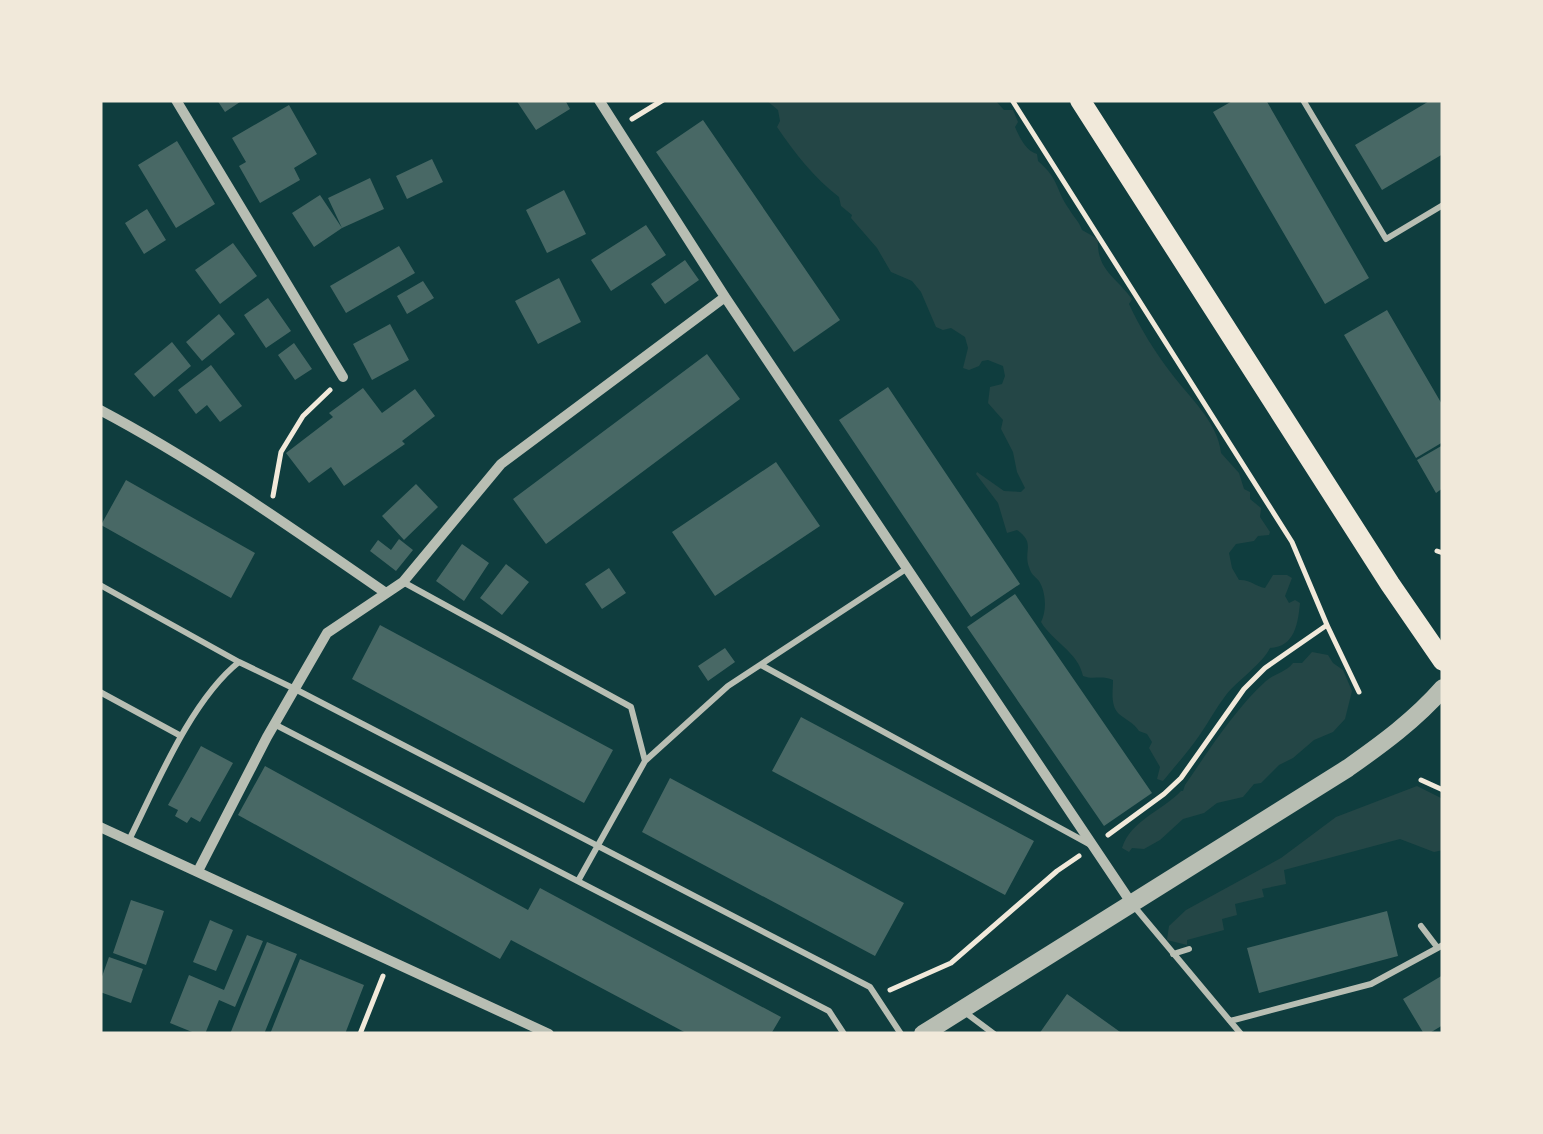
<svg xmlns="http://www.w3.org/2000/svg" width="1543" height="1134" viewBox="0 0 1543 1134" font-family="'Libre Baskerville',serif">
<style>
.green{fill:#244646}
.building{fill:#486865}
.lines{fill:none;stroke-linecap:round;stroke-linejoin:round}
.path{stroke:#f1e9da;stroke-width:5}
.service{stroke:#b8beb3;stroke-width:6}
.minor{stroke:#b8beb3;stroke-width:10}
.tertiary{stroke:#b8beb3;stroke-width:18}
.secondary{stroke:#f1e9da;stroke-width:20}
</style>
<rect width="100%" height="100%" fill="#0f3d3e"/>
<!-- green -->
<path class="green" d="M766,100H995L1004,110H1013L1018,122L1015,127C1020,138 1026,151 1037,154L1038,161C1060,180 1055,189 1069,209C1074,218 1079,221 1082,230L1098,239C1096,270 1117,278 1132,299L1129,304C1140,328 1155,352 1171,373C1189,397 1218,422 1221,453L1239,473L1244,489L1250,492V499L1261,508L1260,517L1270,532L1269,535L1258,536L1254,541L1236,544L1229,553L1232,568L1239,580C1249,579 1255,586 1265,588L1273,575H1287L1292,578L1285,596L1289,603L1295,600L1300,603C1298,623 1295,647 1270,648C1263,663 1237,681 1226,695C1216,708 1208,723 1199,736C1188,752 1175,766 1163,781L1157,779L1160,767L1149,748L1152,742L1147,734L1139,731C1133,722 1127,721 1119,714C1110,705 1113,691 1113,680C1102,675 1093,680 1083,676C1078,652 1053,642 1041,622C1047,611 1046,592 1039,581C1033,574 1032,576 1029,567C1023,551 1036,543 1017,530L1007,533L998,503L976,474L977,472L1004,491L1021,492L1025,488L1017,472L1013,452L1001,429L1003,420L988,403L990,387L1002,384L1005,376L1003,366L988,360L982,361L979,366L969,370L963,368L968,348L965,337L951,328L943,330L936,327L921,292L912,281L891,272L877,248L851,218L852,215L841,206L839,197C815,179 794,152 777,127L780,121L778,110Z
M1312,652L1328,655L1333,663L1343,670L1352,691L1345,719L1333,732L1314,740L1293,758L1279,765L1261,783L1254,784L1243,797L1217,803L1204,813L1183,819L1160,840L1144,849L1132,848L1129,852L1122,848C1131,820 1162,811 1181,791H1183L1185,785C1209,750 1235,709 1266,681C1275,673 1285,673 1293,663H1302Z
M1417,786L1443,799V850L1434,852L1400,839L1284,870L1286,884L1262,889L1264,897L1235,904L1237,915L1222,919L1224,930L1187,940V945L1167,940L1169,926L1186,910L1281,858L1336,817Z"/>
<!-- building -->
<path class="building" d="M217,100H243L225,112Z
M516,100H565L570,109L536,130Z
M1234,100H1266L1369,278L1325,304L1213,112Z
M1431,100H1443V154L1382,190L1355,145Z
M289,105L317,154L294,168L300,180L260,203L239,166L246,162L232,138Z
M703,120L840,320L794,352L656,152Z
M177,141L215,204L176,228L138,165Z
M432,159L443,182L407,199L396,176Z
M370,178L384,209L342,228L314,247L292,213L320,195L342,228L328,198Z
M564,190L586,234L547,253L526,210Z
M147,209L166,240L144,254L125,223Z
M646,225L666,255L611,291L591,260Z
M233,243L257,276L220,304L195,270Z
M399,246L415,273L346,313L330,286Z
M685,260L699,280L665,304L651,284Z
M559,278L581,322L538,344L515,301Z
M423,281L434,298L407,314L397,296Z
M268,298L291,331L266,348L244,315Z
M1387,310L1443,406V442L1416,458L1344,335Z
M219,314L235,334L202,361L186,342Z
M390,324L409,360L372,380L353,344Z
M172,342L191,366L154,397L134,374Z
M294,343L312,369L295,380L278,355Z
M707,354L740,399L546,544L513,499Z
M211,365L242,406L220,422L207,405L196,414L178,390Z
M888,387L1020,584L971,617L839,420Z
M363,388L382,413L415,389L435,416L402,441L405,444L344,486L331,467L309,483L286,453L333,417L329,413Z
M1443,445V488L1436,493L1417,460Z
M776,462L820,526L715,596L672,532Z
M126,480L255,553L231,598L101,525Z
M416,484L438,507L404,540L382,516Z
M399,539L413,550L396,571L370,551L378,540L391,550Z
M462,544L489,563L464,601L436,581Z
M506,564L529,582L502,615L480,598Z
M609,568L626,593L602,609L585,584Z
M1015,594L1152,793L1104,826L967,627Z
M380,625L613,750L584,803L352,679Z
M725,648L735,662L708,681L698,666Z
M801,717L1034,841L1005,895L772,771Z
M201,746L233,763L200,822L191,817L187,823L175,816L178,810L168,805Z
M265,766L528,910L540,888L781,1017L771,1034H688L511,940L500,959L238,815Z
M670,778L904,903L875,956L642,832Z
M131,900L164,911L146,965L113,953Z
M1387,911L1398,956L1259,993L1247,948Z
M210,920L233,930L216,971L193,962Z
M247,935L263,941L235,1007L219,1000L205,1034H197L170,1023L189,975L224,990Z
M267,942L297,954L264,1034H230Z
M109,957L143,969L131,1003L100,992V982Z
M300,959L364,985L345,1034H270Z
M1443,975V1025L1428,1034H1424L1403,999Z
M1067,994L1123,1034H1039Z"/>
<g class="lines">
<!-- path -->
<path class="path" d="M1012,100L1292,542L1327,625L1359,692
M632,119L663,100
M273,496L281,452L303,416L330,390
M1437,551L1443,553
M1421,780L1443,790
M1108,835L1164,794L1181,778L1244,689L1265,668L1327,625
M890,990L951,963L1057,871L1079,856
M360,1034L383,976"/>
<!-- service -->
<path class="service" d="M1303,100L1386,239L1443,205
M403,582L631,707L645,761
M100,585L239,662
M761,665L1091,845
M100,692L181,736
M274,724L829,1011L844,1034
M129,840C156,786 191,700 239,662L295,689L870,987L901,1034
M578,881L645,761L728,686L906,569
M1133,905L1230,1021L1371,984L1443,945
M1421,926L1437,947
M1173,954L1189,949
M966,1013L994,1034
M1230,1021L1241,1034"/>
<!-- minor -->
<path class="minor" d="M176,100L343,377
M599,100L725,297L1132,904
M100,410C200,463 293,529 386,593
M100,827L549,1034
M198,871L267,737L327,633L403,582L501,464L725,297"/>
<!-- tertiary -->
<path class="tertiary" d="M923,1034L1348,768C1382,744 1415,720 1443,688"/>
<!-- secondary -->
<path class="secondary" d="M1080,100L1390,584L1443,661"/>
</g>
<!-- border -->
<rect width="1543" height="1134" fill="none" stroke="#f1e9da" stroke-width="205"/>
</svg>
